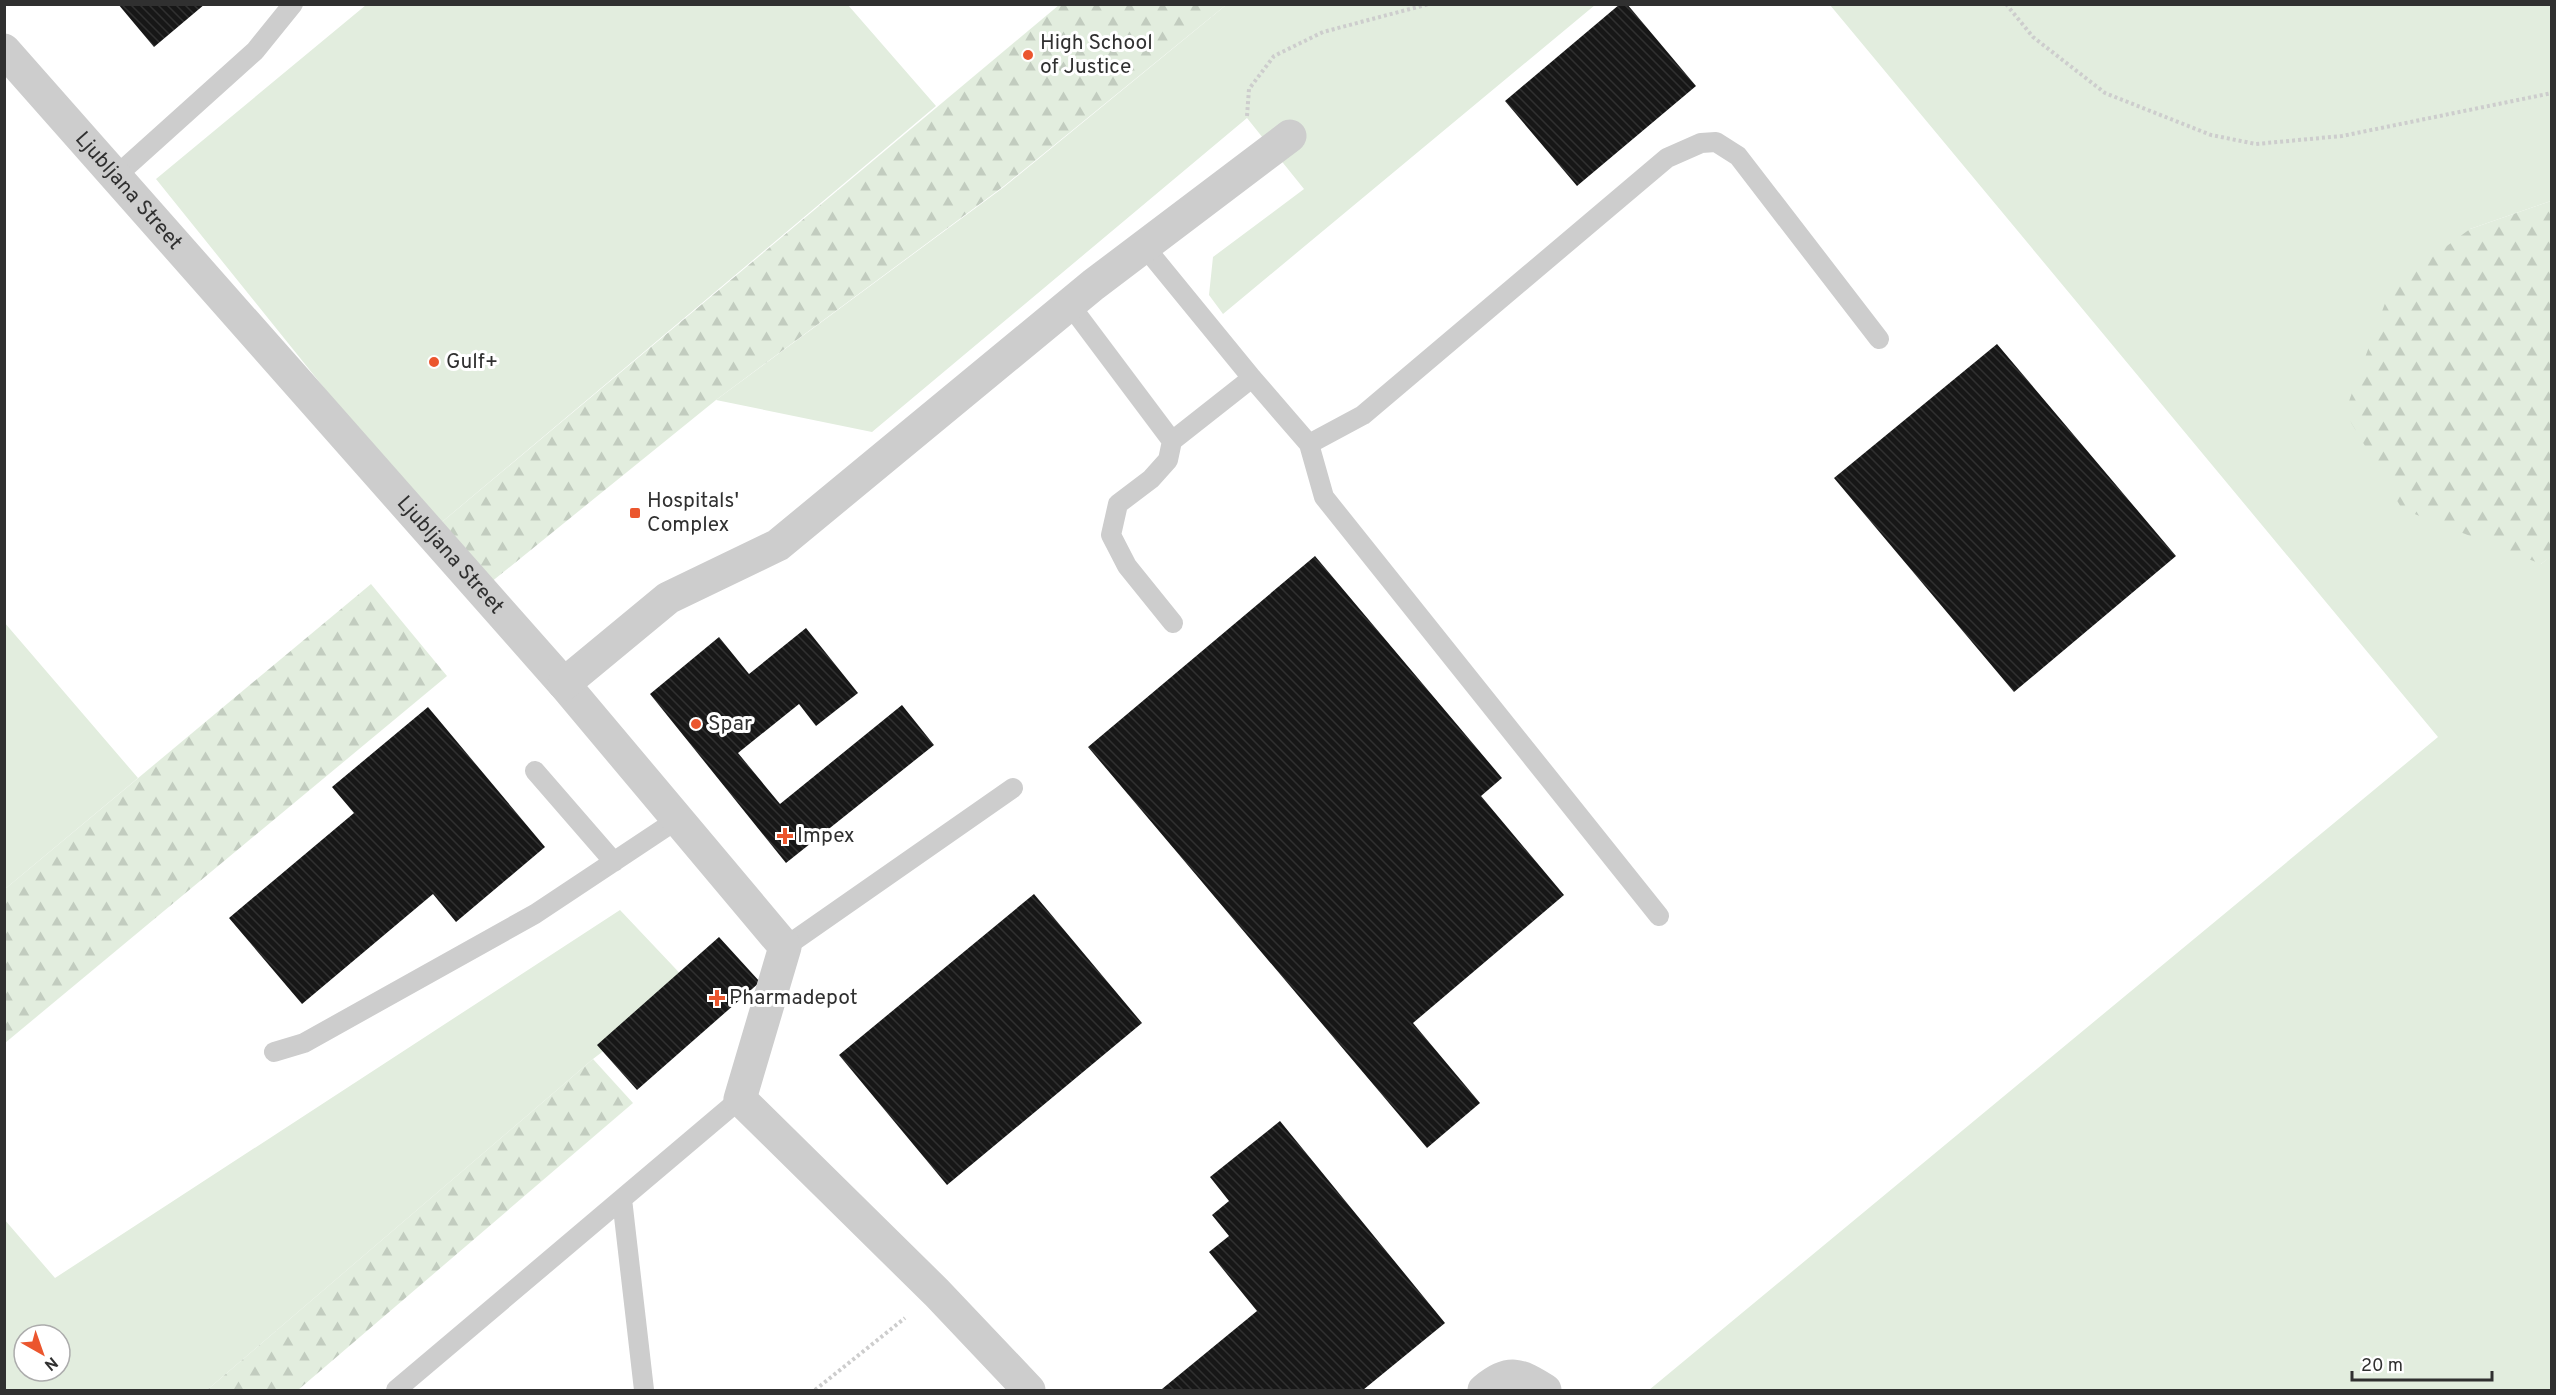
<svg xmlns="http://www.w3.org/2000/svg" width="2556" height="1395" viewBox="0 0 2556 1395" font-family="Overpass,sans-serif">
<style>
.green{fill:#e2edde;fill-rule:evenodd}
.forest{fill:url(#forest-firs)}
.building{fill:url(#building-back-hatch)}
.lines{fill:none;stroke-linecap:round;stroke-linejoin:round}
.path{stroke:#cdcdcd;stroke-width:4;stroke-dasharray:3 3;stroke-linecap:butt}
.service{stroke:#cdcdcd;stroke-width:20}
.minor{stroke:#cdcdcd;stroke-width:33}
.poi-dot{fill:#eb562e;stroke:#fff;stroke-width:2}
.labels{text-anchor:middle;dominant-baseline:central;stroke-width:6;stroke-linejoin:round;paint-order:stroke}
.poi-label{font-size:21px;fill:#303030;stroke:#fff;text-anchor:start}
.street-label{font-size:21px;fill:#303030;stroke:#fff}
</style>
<defs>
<pattern id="forest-firs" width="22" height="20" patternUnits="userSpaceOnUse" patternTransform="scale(1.5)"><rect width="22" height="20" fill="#e2edde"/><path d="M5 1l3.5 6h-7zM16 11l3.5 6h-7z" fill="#c2ccbf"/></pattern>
<pattern id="building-back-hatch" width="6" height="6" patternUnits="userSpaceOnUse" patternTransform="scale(1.5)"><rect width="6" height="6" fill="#171717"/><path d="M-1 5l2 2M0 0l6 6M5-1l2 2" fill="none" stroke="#303030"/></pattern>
</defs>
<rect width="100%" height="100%" fill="#fff"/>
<!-- green -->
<path class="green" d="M366,5H848L936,106L436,527L156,179Z
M1226,5H1595L1223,314L1209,295L1213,257L1304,189L1247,118L872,432L716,400L1004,187Z
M1830,5H2551V201L2470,229L2541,564L2551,556V1390H1649L2438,737Z
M4,622L138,778L5,889H4Z
M620,910L690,984L593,1059L207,1390H5L4,1219L55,1278ZM24,1335H60V1371H24Z"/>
<!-- forest -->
<path class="forest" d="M1059,5H1226L1004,186L716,400L485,587L436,527Z
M2551,201L2552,556L2541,564L2402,509L2345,412L2391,287L2470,229Z
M371,584L447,676L5,1043V889Z
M593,1059L633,1103L298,1390H207Z"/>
<!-- building -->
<path class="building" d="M118,4H205L154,47Z
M1620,4H1627L1696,86L1577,186L1505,101Z
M1997,344L2176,556L2014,692L1834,478Z
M1315,556L1502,778L1481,796L1564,895L1413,1023L1480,1103L1427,1148L1088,747Z
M806,628L858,693L816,726L799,704L738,753L780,804L902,705L934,745L786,863L650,694L719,637L749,674Z
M428,707L545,847L456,922L433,894L302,1004L229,918L354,813L332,787Z
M1034,894L1142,1023L947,1185L839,1055Z
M719,937L760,982L637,1090L597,1045Z
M1280,1121L1445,1323L1363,1390H1164L1162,1389L1257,1311L1209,1252L1229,1236L1212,1215L1229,1201L1210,1177Z"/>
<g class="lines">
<!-- path -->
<path class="path" d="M2006,4L2033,37L2105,93L2211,135L2256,144L2342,136L2552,93
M1247,116L1249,89L1274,56L1323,32L1429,4
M815,1390L905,1318"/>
<!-- service -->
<path class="service" d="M116,176L255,51L293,4
M1144,246L1252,378L1309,444L1363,415L1667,158L1701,143L1716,142L1738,156L1879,339
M1070,305L1172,441L1168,460L1151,479L1118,504L1111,535L1127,566L1173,623
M1172,441L1252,378
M1309,444L1324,497L1659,916
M535,771L614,862
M785,947L1013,788
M274,1052L304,1043L535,914L678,819
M622,1199L644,1390
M396,1390L740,1099"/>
<!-- minor -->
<g class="minor">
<path id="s1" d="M4,50L564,684L785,947L740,1099L937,1293L1029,1390"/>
<path d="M564,684L668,598L778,545L1093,285L1290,136"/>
<path d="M1484,1390C1510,1369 1519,1374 1545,1390"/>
</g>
</g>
<!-- markers -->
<g class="poi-dot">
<circle cx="1028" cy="55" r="6"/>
<circle cx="434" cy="362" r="6"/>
<rect x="629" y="507" width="12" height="12" rx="3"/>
<circle cx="696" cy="724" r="6"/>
<path d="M782 827h6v6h6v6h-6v6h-6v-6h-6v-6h6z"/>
<path d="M714 989h6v6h6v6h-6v6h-6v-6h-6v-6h6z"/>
</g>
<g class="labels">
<!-- poi labels -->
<g class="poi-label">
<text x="1040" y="43">High School<tspan x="1040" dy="24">of Justice</tspan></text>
<text x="446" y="362">Gulf+</text>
<text x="647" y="501">Hospitals'<tspan x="647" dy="24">Complex</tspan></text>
<text x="708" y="724">Spar</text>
<text x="797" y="836">Impex</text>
<text x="729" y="998">Pharmadepot</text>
</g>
<!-- street labels -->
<g class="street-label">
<text stroke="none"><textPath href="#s1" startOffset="188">Ljubljana Street</textPath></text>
<text stroke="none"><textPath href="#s1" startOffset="674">Ljubljana Street</textPath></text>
</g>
</g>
<!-- border -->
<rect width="2556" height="1395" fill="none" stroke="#303030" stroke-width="12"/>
<!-- north arrow -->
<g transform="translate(42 1353) rotate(140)"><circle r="28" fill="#ffffff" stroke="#acacac" stroke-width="1.5"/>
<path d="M0-4.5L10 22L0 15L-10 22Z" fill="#eb562e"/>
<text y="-9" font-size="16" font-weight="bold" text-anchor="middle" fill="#303030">N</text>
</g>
<!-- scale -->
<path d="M2352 1371v9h140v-9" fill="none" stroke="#303030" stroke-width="3"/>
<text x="2361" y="1371" font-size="18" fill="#303030" stroke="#ffffff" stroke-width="4.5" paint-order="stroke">20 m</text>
</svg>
